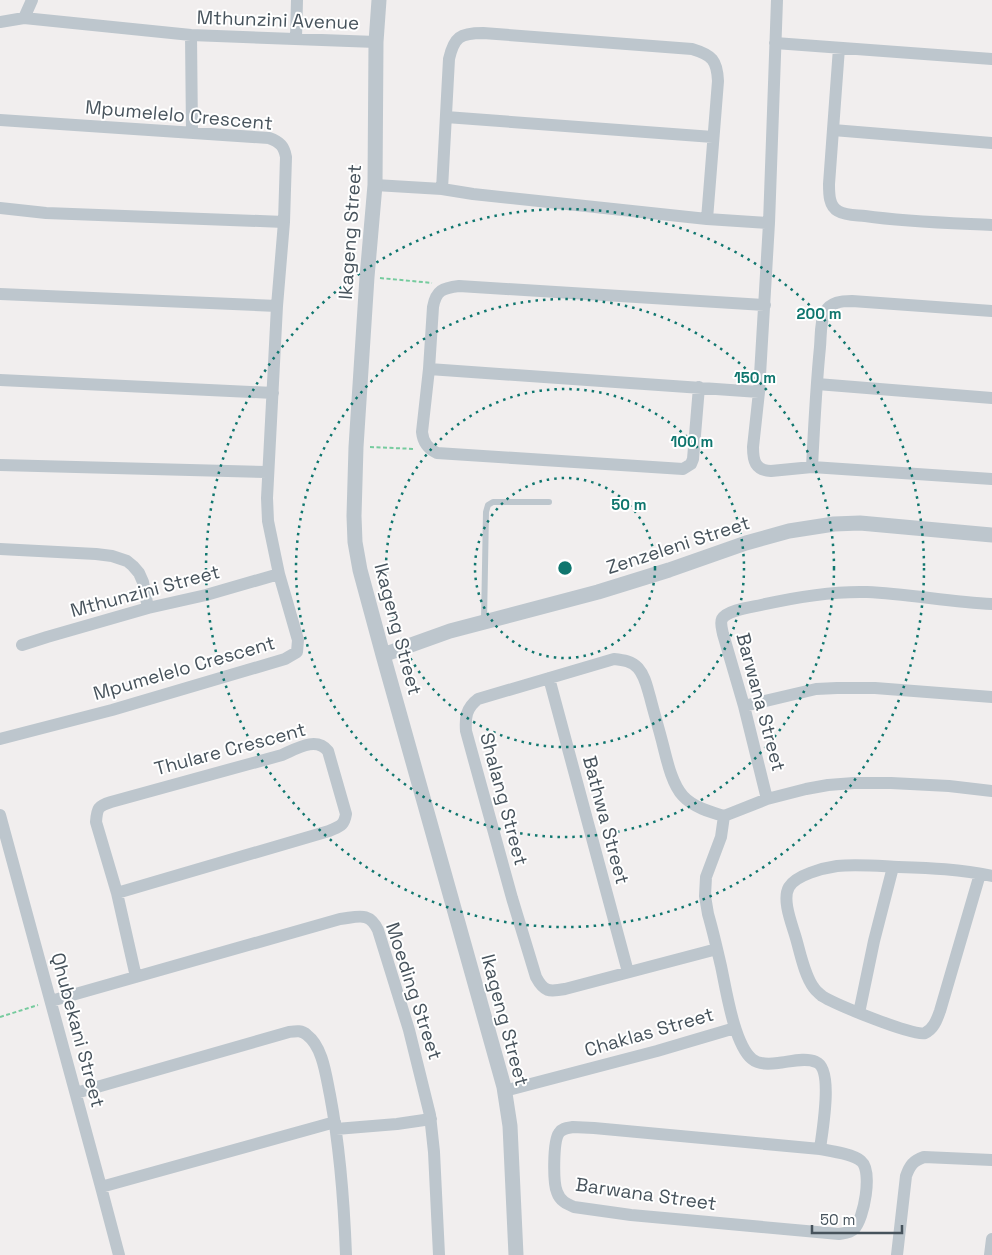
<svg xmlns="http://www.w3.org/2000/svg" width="992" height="1255" viewBox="0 0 992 1255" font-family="'Space Grotesk',sans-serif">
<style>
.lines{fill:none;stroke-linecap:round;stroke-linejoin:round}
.path{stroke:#76cb9e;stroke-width:2;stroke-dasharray:4 2.5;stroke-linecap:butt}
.service{stroke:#bdc6cd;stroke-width:6}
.minor{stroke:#bdc6cd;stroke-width:12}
.tertiary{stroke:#bdc6cd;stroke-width:15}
.ring{fill:none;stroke:#0f766e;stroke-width:2.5;stroke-dasharray:2.5 5}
.labels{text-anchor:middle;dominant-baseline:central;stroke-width:4;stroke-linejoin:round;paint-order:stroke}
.street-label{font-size:19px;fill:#47535c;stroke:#fff}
.centre{fill:#0f766e;stroke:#fff;stroke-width:2.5}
.ring-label{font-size:15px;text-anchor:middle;font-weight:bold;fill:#0f766e;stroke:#fff;stroke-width:4;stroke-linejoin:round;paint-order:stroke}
</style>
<rect width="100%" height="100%" fill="#f1eeee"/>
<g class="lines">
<!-- path -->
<path class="path" d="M380,278L432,283
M370,447L415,449
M0,1017L38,1005"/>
<!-- service -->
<path class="service" d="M484,621L486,512L488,505L493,502H549"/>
<!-- minor -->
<path class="minor" d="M777,0L769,223L759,392L753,447C753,461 755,470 771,471L812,467L992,479
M24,18L32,0
M0,22L24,18L191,35L376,42
M191,35L192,133
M296,38L297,0
M775,43L992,59
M839,48L829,184C829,194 829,206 838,211C846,216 857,215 865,216C907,222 950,223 992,225
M446,117L713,137
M0,120L269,138C280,142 284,146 286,157L284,222L277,306L267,498L268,521L279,574L298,640L297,652L285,659L112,710L0,739
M833,130L992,143
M375,185L442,189
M0,208L46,213L284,222
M707,219L718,81C717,60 712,55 692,49L483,33C460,33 454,37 449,59L442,189L473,194L707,219L769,223
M0,294L277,306
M429,369L759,392
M0,380L273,393
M817,384L992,398
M699,387L693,459L691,464L683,469L437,453C428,449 423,442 422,432L429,369L433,307C436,290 443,288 459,286L765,305
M0,465L267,472
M812,467C814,427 816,387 820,347C821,336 820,322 825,312C831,302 841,301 852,301L992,311
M0,549L96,554L112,556L127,561L133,566L139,573L143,582L148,608
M22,645L47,637L148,608L206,595L279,574
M549,678L628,972
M744,706L816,689L837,688H875L992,697
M767,799L744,706L723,634C722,629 720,623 722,619C727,610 752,607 761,605C796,597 831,591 867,592C909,594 950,602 992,604
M0,815L101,1187L119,1255
M724,816L721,837L706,877L705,896L708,914C713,931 717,949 721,966C726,989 734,1044 752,1059C759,1065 770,1064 778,1063C789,1062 805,1057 816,1062C834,1069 822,1132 820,1149
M724,816L767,799L806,789L828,785L854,783H891L949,786L992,791
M980,874L940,1011C937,1019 934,1029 925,1033C914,1037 835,1004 822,996C820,994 816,991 814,988C804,975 800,951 795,935C791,922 782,899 789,887C796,875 823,868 837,866C857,864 878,866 898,867C929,868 961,869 992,876
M117,893L329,831C340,826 344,826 346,814L328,751C316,736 296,749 282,755L111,802C98,806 97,808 96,822L117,893L136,977
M717,949L565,989C549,992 544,992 536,977L512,898L466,731C465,718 466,708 478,699L614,659C623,660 632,661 638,668C645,676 647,687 650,697C654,713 659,729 663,745C667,761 672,784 683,796C693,807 710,812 724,816
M51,1001L340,919C358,917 369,911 378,930L409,1030L430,1115L434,1152L439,1255
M859,1013L874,941L893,867
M504,1091L657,1051L735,1028
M76,1093L289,1032C296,1031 302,1030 307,1035C323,1047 326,1076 330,1095C340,1148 344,1201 346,1255
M573,1127L594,1128L820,1149C831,1151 853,1154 861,1161C873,1171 864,1219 854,1229C850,1233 845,1233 839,1234L631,1215L574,1207C567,1204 560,1201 557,1192C553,1183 553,1141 559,1133C562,1128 568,1128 573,1127Z
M336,1129L397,1124L431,1119
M101,1187L335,1122
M897,1255L906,1176C910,1165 913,1161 924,1157L992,1160
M990,1255L992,1239"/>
<!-- tertiary -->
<path class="tertiary" d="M379,0L376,42L375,185L367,277L356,447L354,516L355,542L360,570L383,655L504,1087L510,1126L516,1255
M383,655L450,631L598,592L669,570L746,543L789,531L834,524L860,523L992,535"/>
</g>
<!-- distance rings -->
<g class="ring">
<circle cx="565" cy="568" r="90"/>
<circle cx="565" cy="568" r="179"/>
<circle cx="565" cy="568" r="269"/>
<circle cx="565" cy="568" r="359"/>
</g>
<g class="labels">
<!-- street labels -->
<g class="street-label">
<text transform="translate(278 20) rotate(2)">Mthunzini Avenue</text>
<text transform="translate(179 115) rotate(5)">Mpumelelo Crescent</text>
<text transform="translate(350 232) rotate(-86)">Ikageng Street</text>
<text transform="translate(678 545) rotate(-18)">Zenzeleni Street</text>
<text transform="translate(145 591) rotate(-15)">Mthunzini Street</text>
<text transform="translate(398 629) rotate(75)">Ikageng Street</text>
<text transform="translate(184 668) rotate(-16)">Mpumelelo Crescent</text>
<text transform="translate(761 702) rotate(75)">Barwana Street</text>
<text transform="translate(230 749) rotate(-15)">Thulare Crescent</text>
<text transform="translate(504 799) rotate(75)">Shalang Street</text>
<text transform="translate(606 820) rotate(75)">Bathwa Street</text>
<text transform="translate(414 991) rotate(72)">Moeding Street</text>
<text transform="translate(505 1020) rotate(75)">Ikageng Street</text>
<text transform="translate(78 1030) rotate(75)">Qhubekani Street</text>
<text transform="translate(649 1032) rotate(-16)">Chaklas Street</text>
<text transform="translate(646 1194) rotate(8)">Barwana Street</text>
</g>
</g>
<circle cx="565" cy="568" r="8" class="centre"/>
<g class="ring-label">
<text x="819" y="319">200 m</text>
<text x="755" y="383">150 m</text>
<text x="692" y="447">100 m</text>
<text x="629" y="510">50 m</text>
</g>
<!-- scale -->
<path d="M812 1225v8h90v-8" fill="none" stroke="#47535c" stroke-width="2.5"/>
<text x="820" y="1225" font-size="15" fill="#47535c" stroke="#ffffff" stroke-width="4" paint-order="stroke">50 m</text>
</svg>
